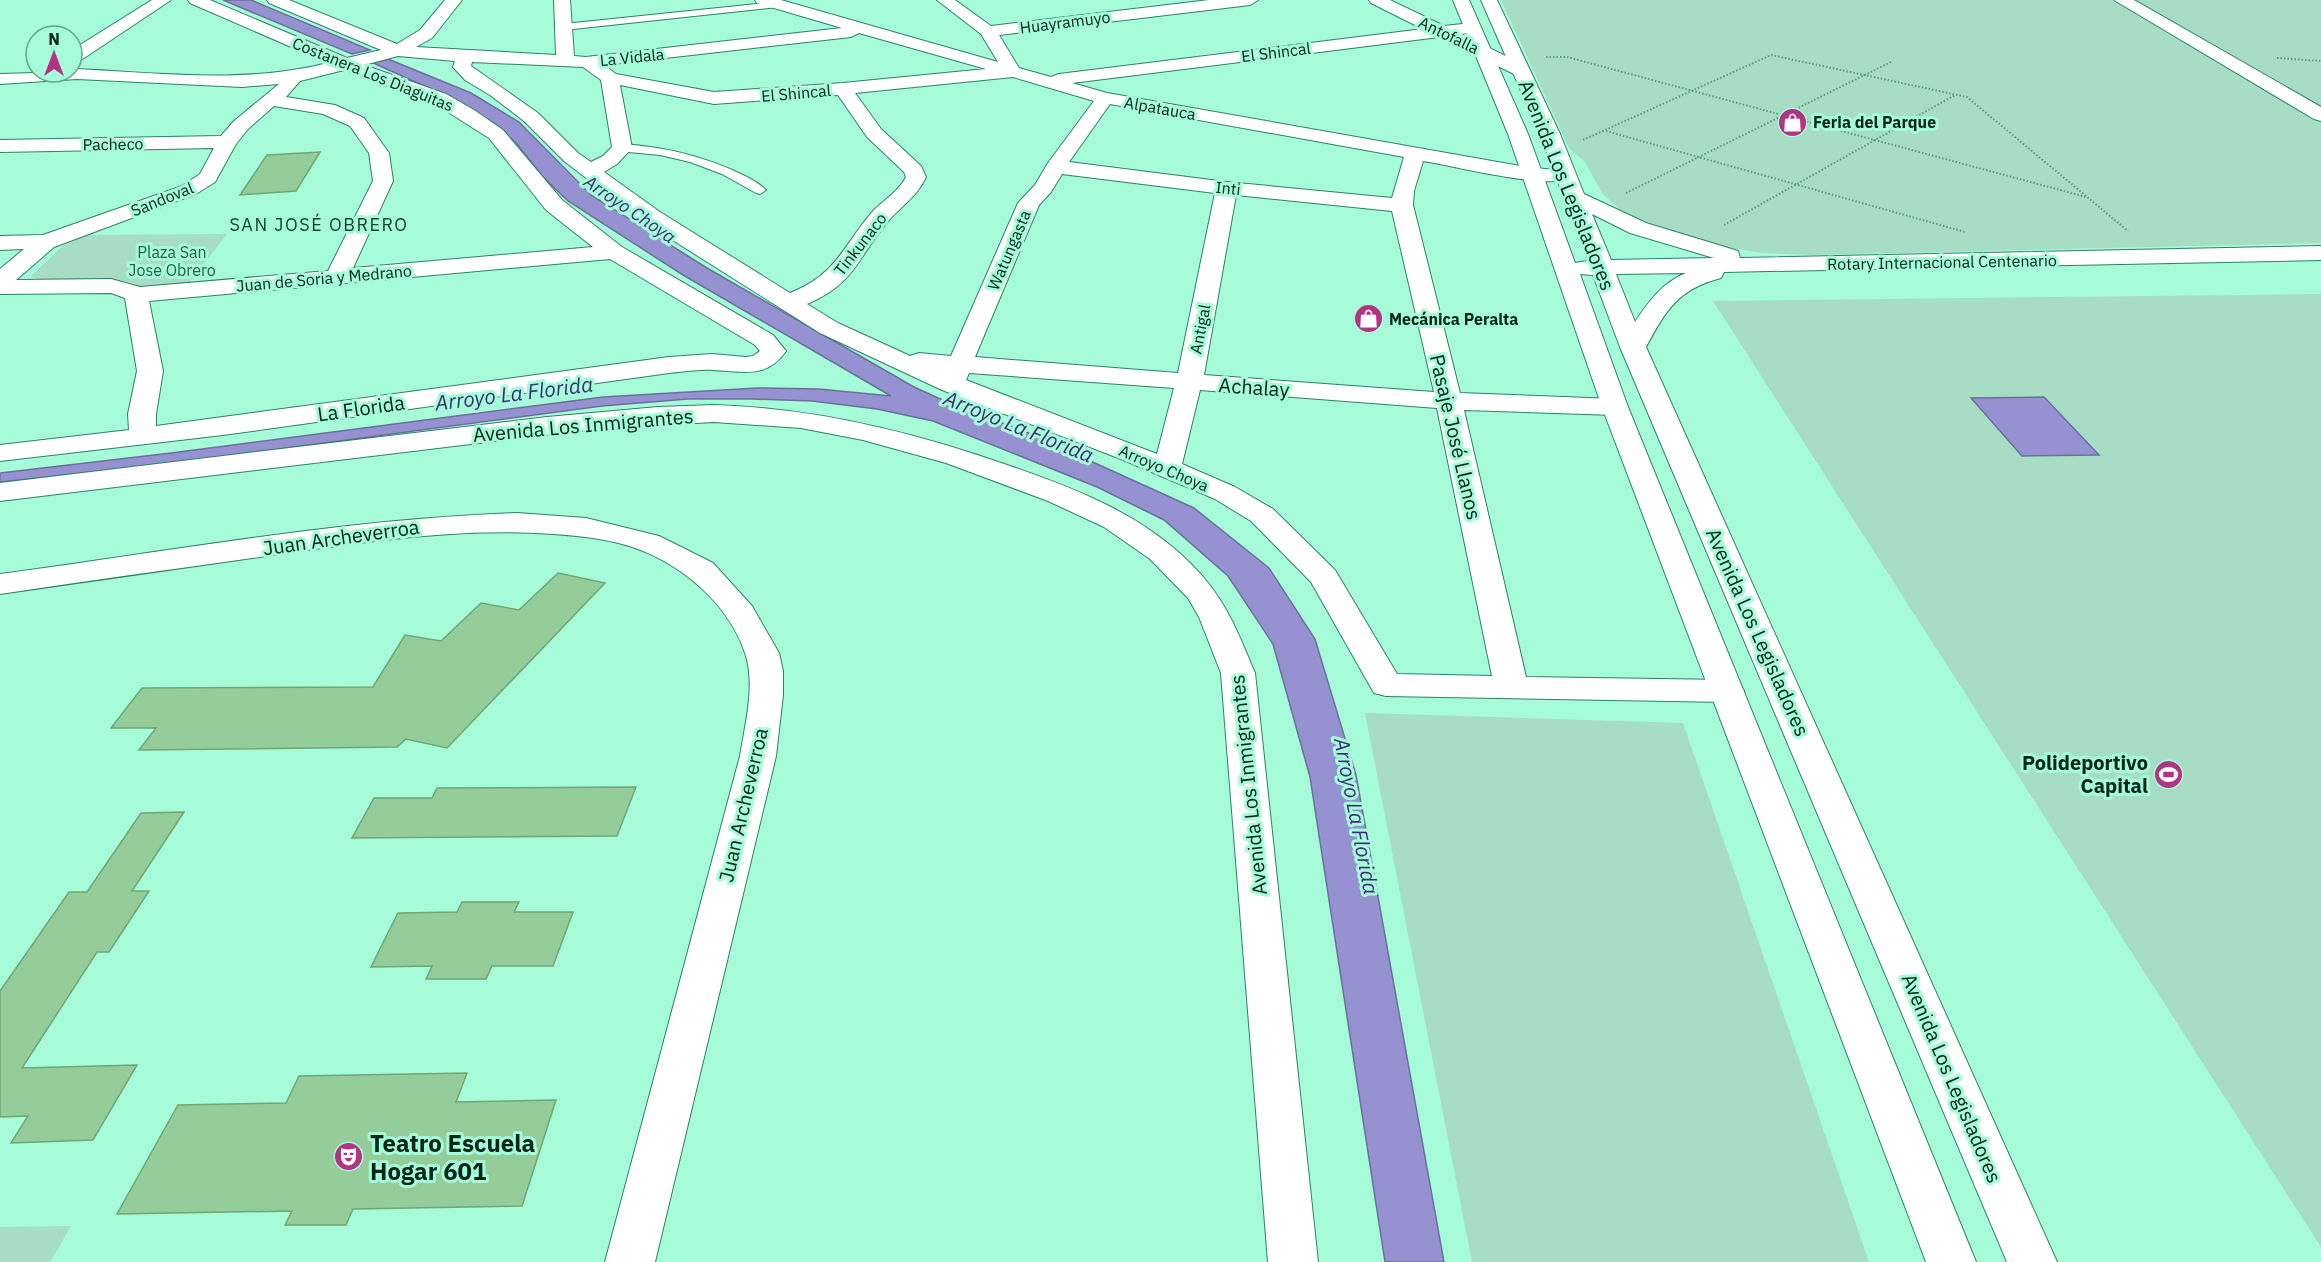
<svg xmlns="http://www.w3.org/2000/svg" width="2321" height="1262" viewBox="0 0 2321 1262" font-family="'IBM Plex Sans',sans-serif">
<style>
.green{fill:#a7dcc5}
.water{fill:#9692d1;stroke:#69719a;stroke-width:1.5}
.building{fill:#95cd9a;stroke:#6ea774;stroke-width:1.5}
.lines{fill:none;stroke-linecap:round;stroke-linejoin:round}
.lane-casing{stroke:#2a8365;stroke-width:2}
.street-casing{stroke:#2a8365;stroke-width:2}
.secondary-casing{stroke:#2a8365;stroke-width:2}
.path{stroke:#5b9a83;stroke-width:2;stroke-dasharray:1.5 2;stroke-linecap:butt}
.lane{fill:#fff;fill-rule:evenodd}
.street{fill:#fff;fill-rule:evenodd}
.secondary{fill:#fff;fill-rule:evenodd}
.labels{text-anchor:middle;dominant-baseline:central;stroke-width:6;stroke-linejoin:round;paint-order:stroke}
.far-street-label{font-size:16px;fill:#00251a;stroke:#a6fbd9}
.far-poi-label{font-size:16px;font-weight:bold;fill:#00251a;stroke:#a6fbd9;text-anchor:start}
.far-park-label{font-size:16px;fill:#24624c;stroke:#a6fbd9}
.far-water-label{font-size:18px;font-style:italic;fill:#3c2e79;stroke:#a6fbd9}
.far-neighbourhood-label{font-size:18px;letter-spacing:1.5px;fill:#154333;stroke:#a6fbd9}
.street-label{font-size:20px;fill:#00251a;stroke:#a6fbd9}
.poi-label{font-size:20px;font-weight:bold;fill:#00251a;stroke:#a6fbd9;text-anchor:end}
.water-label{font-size:21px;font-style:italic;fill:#3c2e79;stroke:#a6fbd9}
.near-poi-label{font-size:24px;font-weight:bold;fill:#00251a;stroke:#a6fbd9;text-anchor:start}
</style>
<rect width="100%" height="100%" fill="#a6fbd9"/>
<!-- green -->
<path class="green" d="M1501,0H2321V243L1808,255L1762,253L1713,245L1624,214L1602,193L1585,162L1569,148Z
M227,234L186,287L144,290C129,273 72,283 50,281C44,281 37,278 31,276L64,245L86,235Z
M2321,294V1247L1713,301Z
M1365,713L1683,723L1869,1262H1472Z
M71,1226L50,1262H0V1227Z"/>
<!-- water -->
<path class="water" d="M223,0H251L370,50L352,54Z
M388,59L471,93L519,122L591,195L707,268L914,387L958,407L1022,430L1194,508L1269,568L1315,639L1356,775L1444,1262H1385L1310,777L1273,644L1228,576L1164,520L1097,487L933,421L877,409L812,401L751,399H688L602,406L166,464L0,482V473L171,453L603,397L757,388L819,389L891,396L683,275L568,201L543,177L517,144L498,126L451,98L373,63Z
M2044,397L2099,455L2022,456L1971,398Z"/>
<!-- building -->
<path class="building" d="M320,152L296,191L240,195L267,155Z
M558,573L605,583L447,748L406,739L397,747L139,750L156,728H111L142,688L373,687L405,635L441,641L481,603L519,610Z
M636,787L617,836L352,838L374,798H432L437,788Z
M184,812L132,891H149L109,952H97L22,1068L137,1065L93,1140L11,1143L28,1116L0,1117V991L69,892H87L141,813Z
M462,902H519L514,912H573L553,966H492L486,979H426L432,966L371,967L398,913L457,912Z
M467,1073L456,1102L556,1100L522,1206L353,1209L346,1225H285L292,1211L117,1214L178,1105L286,1103L299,1076Z"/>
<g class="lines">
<defs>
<path id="lane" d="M775,2L778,3V7L564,30L559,27L564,24Z
M622,144C665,147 704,156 743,175C751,179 760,184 766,190L760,194L756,193L722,174L690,162L660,155L618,151L616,148Z"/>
<path id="street" d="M152,0H171L78,62L72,63V50Z
M188,0H210L347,58L381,50L269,3L267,0H289L397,44L420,30L445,0H462L432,38L416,47L556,55L554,0H570L574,56L586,57L842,28L757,3L755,0H781L998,62L981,34L937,0H955L991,26L1209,0H1258L1250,5L999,35L1019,68L1051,77L1059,74L1423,29L1371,3L1369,0H1390L1444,26L1472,23L1478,24L1480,28L1478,32L1461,34L1526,66L1529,70L1526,74H1514L1439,37L1072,83L1107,93L1532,168L1572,171L1575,175L1572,179C1538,188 1460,167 1423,161L1414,191L1413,205L1460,393L1615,399L1625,401L1628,407L1625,413L1615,415L1464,410L1526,677L1727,680L1739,683L1744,691L1739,699L1727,702L1386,696L1374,693L1311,582L1251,521L1215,499L1121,459L942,390L820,333L644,222L564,161L524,121L490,95L465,80L453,67L455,61L398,56L364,65L446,94L474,110L503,130L562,200L622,247L773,335L786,351C766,380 742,371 712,370C698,369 683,372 669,373L223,435L0,461V445L129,430L128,414L137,371L125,298L111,293L0,294V269L24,249L0,250V236L43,235L182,186L200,174L214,148L0,152V140L221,136L234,121L279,84L242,87L77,79L0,84V74L72,72V69H77C162,73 245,84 328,63L190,3ZM859,33L986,69L843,83L714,92L616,74L604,65L851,37ZM472,62L583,67L601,80L612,147L603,156L591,162L578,153L538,113L471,66ZM344,70L432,102L489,138L546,210L593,247L353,268L393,181L389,153L364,118L335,105L286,97L300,81ZM1013,77L1094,101L1048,163L1035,185L1018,203L951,356L919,353L910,356L838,323L807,304C857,283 858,255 890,219C904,204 918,195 926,177L921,166L881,129L855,93ZM620,85L714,104L838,95L867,137L904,172L906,177C899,191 885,199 874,210C843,245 838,274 790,293L660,212L604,172L617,164L632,148ZM1110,104L1404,157L1392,198L1227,182L1069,162ZM274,106L323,114L350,126L369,153L373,181L328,271L140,287L111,279L16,280L54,247L196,194L215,182L236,144L248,129ZM1062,174L1215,193L1178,373L975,357L1039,205L1051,192ZM1236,195L1392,211L1434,392L1204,375ZM610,259L755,345L760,351L753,356L746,357L712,354L669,357L156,426V414L163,371L149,301ZM969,373L1174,388L1157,454L966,380ZM1200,390L1437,408L1492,676L1397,674L1335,570L1273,509L1235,487L1182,464Z
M2114,0H2134L2321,107V121L2314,119Z
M714,405C816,408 914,432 1010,466C1076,489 1142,514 1192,565C1225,598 1237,630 1255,673L1318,1262H1268L1221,673L1199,617L1188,598L1150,559L1104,527L1048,501L946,463L863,440L801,428L714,422L603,428L0,501V483L547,417L658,407Z
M517,513L586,518L659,536L713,563L752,606L779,653L783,671V695L776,756L655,1262H605L740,756C745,724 756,685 745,653C729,605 684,566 638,549C611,539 581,536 553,534C455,527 357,543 260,557C174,569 87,581 0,594V574C172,551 344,519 517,513Z"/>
<path id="secondary" d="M1453,0H1469L1528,134L1575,263L1588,261L1540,134L1481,0H1497L1560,134L1584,194L1646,223L1738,251L1740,258L2321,246V260L1724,272L1721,278C1678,289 1666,310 1646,347L2057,1262H2007L1620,347L1593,275L1580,274L1628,407L1976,1262H1926L1602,407L1508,134ZM1592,214L1630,233L1714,258L1611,260ZM1686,273C1662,283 1649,301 1635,322L1616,274Z"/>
</defs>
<!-- lane casing -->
<use href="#lane" class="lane-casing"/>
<!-- street casing -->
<use href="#street" class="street-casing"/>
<!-- secondary casing -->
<use href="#secondary" class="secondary-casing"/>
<!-- path -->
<path class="path" d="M1546,57H1567L2086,197
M2277,58L2321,61
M1606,131L1965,232
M1583,140L1771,55L1967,97L2128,231
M1626,193L1891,62
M1724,225L1955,95"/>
<!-- lane -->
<use href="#lane" class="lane"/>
<!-- street -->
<use href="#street" class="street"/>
<!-- secondary -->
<use href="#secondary" class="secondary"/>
</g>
<!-- icons -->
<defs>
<symbol id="shop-disc" viewBox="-11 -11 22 22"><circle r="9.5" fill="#b23381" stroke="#a6fbd9"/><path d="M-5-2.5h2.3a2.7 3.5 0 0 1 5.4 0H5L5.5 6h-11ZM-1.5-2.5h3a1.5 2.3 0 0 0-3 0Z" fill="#fff"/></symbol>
<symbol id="stadium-disc" viewBox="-11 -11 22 22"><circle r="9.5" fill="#b23381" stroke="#a6fbd9"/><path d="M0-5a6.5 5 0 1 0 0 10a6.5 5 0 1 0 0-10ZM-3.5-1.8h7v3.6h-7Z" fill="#fff"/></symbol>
<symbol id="theatre-disc" viewBox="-11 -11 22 22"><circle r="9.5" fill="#b23381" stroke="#a6fbd9"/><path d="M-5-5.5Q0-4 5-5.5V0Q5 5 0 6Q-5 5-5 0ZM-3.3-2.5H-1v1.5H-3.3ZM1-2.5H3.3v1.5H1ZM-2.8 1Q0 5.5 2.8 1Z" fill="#fff"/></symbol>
</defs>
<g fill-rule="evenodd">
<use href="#shop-disc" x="1776" y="106" width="33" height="33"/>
<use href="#shop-disc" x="1352" y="302" width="33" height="33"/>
<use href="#stadium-disc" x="2152" y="758" width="33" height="33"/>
<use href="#theatre-disc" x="332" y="1140" width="33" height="33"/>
</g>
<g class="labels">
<!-- far-street labels -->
<g class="far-street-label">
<text transform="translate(1065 22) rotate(-7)">Huayramuyo</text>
<text transform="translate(1449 35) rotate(26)">Antofalla</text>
<text transform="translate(1276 52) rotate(-7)">El Shincal</text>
<text transform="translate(632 57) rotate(-6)">La Vidala</text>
<text transform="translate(373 74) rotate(22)">Costanera Los Diaguitas</text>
<text transform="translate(796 93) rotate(-5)">El Shincal</text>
<text transform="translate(1160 108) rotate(10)">Alpatauca</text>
<text transform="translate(113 144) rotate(-1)">Pacheco</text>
<text transform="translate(1228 188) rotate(6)">Inti</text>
<text transform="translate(162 199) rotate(-22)">Sandoval</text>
<text transform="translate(860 244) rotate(-52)">Tinkunaco</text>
<text transform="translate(1009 250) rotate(-67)">Watungasta</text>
<text transform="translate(1942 262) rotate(-1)">Rotary Internacional Centenario</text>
<text transform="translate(324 278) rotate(-5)">Juan de Soria y Medrano</text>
<text transform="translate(1200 329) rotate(-79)">Antigal</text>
<text transform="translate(1164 468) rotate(23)">Arroyo Choya</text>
</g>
<!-- far-poi labels -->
<g class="far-poi-label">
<text x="1813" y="122">Feria del Parque</text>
<text x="1389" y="319">Mecánica Peralta</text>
</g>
<!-- far-park labels -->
<g class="far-park-label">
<text x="172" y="252">Plaza San<tspan x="172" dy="18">Jose Obrero</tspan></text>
</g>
<!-- far-water labels -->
<g class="far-water-label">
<text transform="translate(630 209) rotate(34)">Arroyo Choya</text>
</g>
<!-- far-neighbourhood labels -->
<g class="far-neighbourhood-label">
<text x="319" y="224">SAN JOSÉ OBRERO</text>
</g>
<!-- street labels -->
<g class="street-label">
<text transform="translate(1567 185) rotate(68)">Avenida Los Legisladores</text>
<text transform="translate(1254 387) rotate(4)">Achalay</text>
<text transform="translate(361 408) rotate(-8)">La Florida</text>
<text transform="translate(583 425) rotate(-5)">Avenida Los Inmigrantes</text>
<text transform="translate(1456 437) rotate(77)">Pasaje José Llanos</text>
<text transform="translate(341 537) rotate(-8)">Juan Archeverroa</text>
<text transform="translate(1758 632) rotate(66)">Avenida Los Legisladores</text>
<text transform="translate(1248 785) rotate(-96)">Avenida Los Inmigrantes</text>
<text transform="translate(743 805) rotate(-77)">Juan Archeverroa</text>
<text transform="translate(1952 1078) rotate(67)">Avenida Los Legisladores</text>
</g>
<!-- poi labels -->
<g class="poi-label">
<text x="2148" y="762">Polideportivo<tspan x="2148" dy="23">Capital</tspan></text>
</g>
<!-- water labels -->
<g class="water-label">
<text transform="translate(514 393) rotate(-7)">Arroyo La Florida</text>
<text transform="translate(1019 426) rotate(22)">Arroyo La Florida</text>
<text transform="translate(1357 816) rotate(79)">Arroyo La Florida</text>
</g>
<!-- near-poi labels -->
<g class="near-poi-label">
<text x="370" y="1143">Teatro Escuela<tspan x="370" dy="28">Hogar 601</tspan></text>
</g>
</g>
<!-- north arrow -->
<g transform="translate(54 54)"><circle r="28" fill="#a6fbd9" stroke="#64a58d" stroke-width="1.5"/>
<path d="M0-4.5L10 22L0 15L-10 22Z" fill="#b23381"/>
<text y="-9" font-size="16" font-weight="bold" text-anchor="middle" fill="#00251a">N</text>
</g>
</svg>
